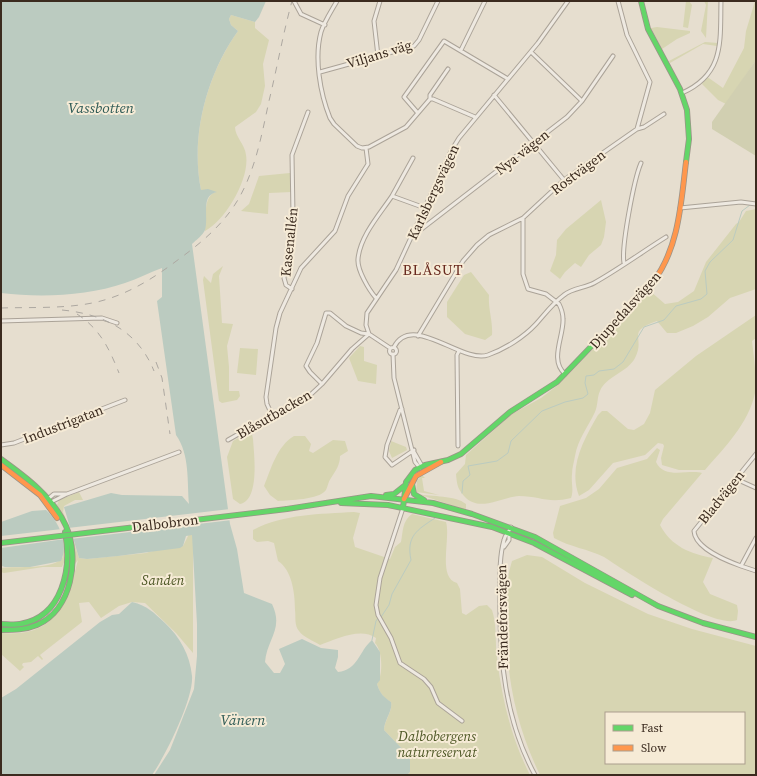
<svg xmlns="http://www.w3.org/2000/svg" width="757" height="776" viewBox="0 0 757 776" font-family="'Source Serif 4',serif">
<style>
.green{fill:#d7d5b2;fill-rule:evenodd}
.cemetery{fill:#d1cfb1}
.water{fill:#bbcbc0}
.pier{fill:#e6decf}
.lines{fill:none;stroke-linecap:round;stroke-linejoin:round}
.stream{stroke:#bbcbc0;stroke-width:1}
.street-casing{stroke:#aba398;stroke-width:5}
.fast-casing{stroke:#9b9388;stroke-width:6}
.slow-casing{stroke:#9b9388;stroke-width:6}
.street{stroke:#eee9e1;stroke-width:3}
.fast{stroke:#63d668;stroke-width:4.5}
.slow{stroke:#ff974d;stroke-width:4.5}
.rail{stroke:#ada8a1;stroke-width:1;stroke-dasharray:7 7;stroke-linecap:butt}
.fast-bridge-casing{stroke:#9b9388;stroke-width:6;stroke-linecap:butt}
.fast-bridge{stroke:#63d668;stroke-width:4.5}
.labels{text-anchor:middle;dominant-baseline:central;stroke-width:4;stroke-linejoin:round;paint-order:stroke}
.street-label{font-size:14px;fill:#3b2b1f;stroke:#f6ebd6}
.park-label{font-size:14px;font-style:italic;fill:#4e5826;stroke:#f6ebd6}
.water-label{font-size:15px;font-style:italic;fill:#2f5b56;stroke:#f6ebd6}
.neighbourhood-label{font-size:15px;letter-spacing:1px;fill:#68291e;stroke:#f6ebd6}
</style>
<rect width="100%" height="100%" fill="#e6decf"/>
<!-- green -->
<path class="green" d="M686,1H689L692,5L688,28L683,27Z
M704,1H708L706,38L701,31L706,5Z
M755,1L756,60L726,104L718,100L702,84L706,76L723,88L744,48L746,31Z
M231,15L255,22V28L269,40L263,64L265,86L261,104L256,112L235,127C235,137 245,144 246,155C250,178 226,220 205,231C206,219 203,195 216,192L201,190C190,137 207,74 238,31L231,25L229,19Z
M657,27L690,31V33L677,39L662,49L651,28Z
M705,42L718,43L717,46L703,44L670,63L669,61Z
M290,173L292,192L269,193L268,214L241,211L249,204L259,176Z
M601,200L606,222L604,237L601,245L589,255L581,267L575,263L565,272L560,279L550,271L556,255L557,240L566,229Z
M756,209V289L730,298L708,317L693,326L676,333H667L657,321C625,332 646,337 635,358C627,373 606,376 600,391C597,397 598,405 595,412C588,427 578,439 575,456C574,462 572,468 572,474C571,483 574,490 571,498C548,504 540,496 519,496C501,497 479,513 464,496C457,488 457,484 456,474L465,464L466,455L512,414L541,398L558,385L650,291L665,304L678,302L694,291L706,262L736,224L739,222L746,211Z
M223,266L219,276L222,323L233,324L227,346L229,367V391H239L240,396L237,400L222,403L219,401L203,280L204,276L211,283L213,274Z
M471,272L489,295C488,309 493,321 492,335L485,340L465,334L447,317V302L464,275Z
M756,315V338L752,341C754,358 757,377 755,393C749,423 724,448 705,470H679L662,465L661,458L664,446L663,444L658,443L645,455L613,463L589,490L579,496C568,467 584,439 598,415L602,411H607L628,429L634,430L644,424L650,413L655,390L696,356Z
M360,346L364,347V361L377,365L376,384L358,381L349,358Z
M240,348L258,349L256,375L237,373Z
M249,432L252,434L253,439C254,454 260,500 240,504L233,499L227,457L233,441Z
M294,436H305L311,444L309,451L313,453L333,440L345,441L348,451L340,456C340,465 336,470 331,478C328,482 328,486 326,490C319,500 289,500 278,501L270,495L264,486C271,469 277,446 294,436Z
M391,441L406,447L407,450L392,458L389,451Z
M657,448L660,450L656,462C664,480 689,469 702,473L663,519L660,525C671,546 690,554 713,558L703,582L710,594L737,605L738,611L737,620C714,630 625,571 604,557C588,549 570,547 554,538L553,533L560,506L586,498L599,489L617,468L647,459Z
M422,475L425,478H422L424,491L439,495L416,492L417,481Z
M79,492L83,500H75L64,506L63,512L69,527L57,505L59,500Z
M418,494C432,497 455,495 466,504V510Z
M354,512L360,513L353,538L355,547L390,559L395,547L401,542C403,532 402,521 412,514L446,522C451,538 437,578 457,583L460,589L462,613L466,615L479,606L487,605L492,610C497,625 495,642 497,658C502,699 511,738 530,775H407L410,772V757L384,730C384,721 393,711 391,702C384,698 380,694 377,684C383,676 383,651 375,643L376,638C361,627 336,639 320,645C314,641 303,637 299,631C294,625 296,617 295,610C295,593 292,570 278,561L274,543L268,541L257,542L253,539V530C283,514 320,514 354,512Z
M189,534L192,535L193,538V653L176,633L145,603L132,602L119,606L101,618L89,602L79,603L82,622L40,655L43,659L42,660L38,656L31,662L23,663L22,665L24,667L20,671L1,654V633C55,638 67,604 78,560L75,564L71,539H73L79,558L87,559L146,553C153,550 173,548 183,546Z
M63,540H65V560L62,567H43L4,573L1,572V568C16,566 55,570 63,557Z
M527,555L542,557L585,583L648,614L692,629L756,646V775H540C517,728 507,680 506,628C505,605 505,583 512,561ZM606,713H744V763H606Z"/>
<!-- cemetery -->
<path class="cemetery" d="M756,60V156L712,129V122Z"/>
<!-- water -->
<path class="water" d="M1,1H266L259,17L255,22L231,15L229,19L231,25L238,31C207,74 190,136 201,190L208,189L217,192C200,195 209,217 205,230C203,235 196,240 192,244L230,524L237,549L244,593L272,604C284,629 267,639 265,662L274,673H280L285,664L279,649L302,639L321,648L338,650V657L335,668L338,672C358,670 359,651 372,640L380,652V680L377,684C380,694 384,697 391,702C393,711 384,720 384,730L410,757V772L407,775L402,774L398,775H154L170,750L194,689L197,656V624L192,535L186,536L183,546L180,548L118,556L87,559L79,558L64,507L111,493L122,495L182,496L189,504C187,481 190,455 176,435L157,301L162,297V268C150,272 138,279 125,283C87,296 41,298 1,293Z
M46,510C59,522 69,543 61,561L30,567H5L2,566L1,522L32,511Z
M132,602C148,606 153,612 165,623C180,637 190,655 192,676C194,698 165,757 152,775H1V698L16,689L100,622L112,615L119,614Z"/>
<!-- pier -->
<path class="pier" d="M230,509L232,520L71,539L68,528Z
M62,529L65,539L1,548V536Z"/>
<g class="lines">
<!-- stream -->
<path class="stream" d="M462,493L463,481L470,475L468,466L497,461L508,453L511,441L542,411L565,402L583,398L588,394L585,383L586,376L594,375L599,371L614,369L623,362L644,327L664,320L676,306L701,299L707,294L705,271L710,262L733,240L742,211L750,205
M381,617L389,605L392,594L411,560C406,536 417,530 435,518
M372,640L376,621L378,618"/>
<defs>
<path id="street" d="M294,1L301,14L325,25
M337,1C332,10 324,22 321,32C314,58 320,93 330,118L334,124L357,146L362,148L369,147L406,127L430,99V95L448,69
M461,50L485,1
M531,52L582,101
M378,56L374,21L380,1
M320,72L414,46L419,40L438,1
M682,93C725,74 720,41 721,1
M494,95L564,180
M430,99H433L475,117
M417,112L404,97L444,41L508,79
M637,129L644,127L664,114
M392,196L413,158
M680,208L741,202L756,204
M523,218V274L528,289L546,294L559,304C561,308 563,314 563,319C564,336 549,360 565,374
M415,231H419L567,117L582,101L613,56
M624,263C621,248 634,179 641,163
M292,289L286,285L284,278L293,215L292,155L308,112
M376,298C369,290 357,270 358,259C360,236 380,214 392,196L425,208
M1,321L102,318L117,323
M418,336L463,261L477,245L489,235L523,218L564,180L637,129L650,82L627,35L618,1
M394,347C412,312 462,364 488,355C505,349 524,337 536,324C545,314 553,303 564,295C572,288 585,288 594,283C619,269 642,252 666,237
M389.5 351a3.5 3.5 0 1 1 7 0a3.5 3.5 0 1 1-7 0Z
M390,348L369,334L366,325L367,313L396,270L451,151L459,138L538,43L568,1
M393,354L394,378L415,462L420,468
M322,384L310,372L306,366L317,343L326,313H330L346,326L361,333L369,334
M402,409L400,410L387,445L385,457L392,465L414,450
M272,415L267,404L266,397L276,328L280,313L301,268L335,231L348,196L368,164L366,148
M228,440L272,415L307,398L322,384L352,349L369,334
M1,445L14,443L125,400
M458,446L457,355L459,351
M414,452L422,466
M736,479L756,488
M48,499L54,494H67
M51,502L67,494L179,452
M403,508L380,578L376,605L378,615L391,638L400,663L424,679L431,687L438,703L462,721
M511,527C509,532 505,535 504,540C499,558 500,577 500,595C499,657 505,720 535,775
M756,538L741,566L756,571
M504,547L509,540V533
M741,566C727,561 695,548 694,531L756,454"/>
<path id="fast" d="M641,1L648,29L680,89L687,110L689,139L686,162
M1,459C26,477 53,497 66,526C80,558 72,610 37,625C25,630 14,630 1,630
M412,484L414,494L424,500
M386,495L394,494L404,486
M341,503L388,505L492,527L534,543L632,595
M403,508L406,482L415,470L425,465L448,460L461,454L510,412L557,382L630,306
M287,509L371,496L433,503L472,514L535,537L658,606L703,623L756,637
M1,624C7,624 14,625 20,624C63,617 72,568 65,532"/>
<path id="slow" d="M630,306C637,298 646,291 653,282C679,248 681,203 686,162
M1,465L40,495L57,518
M404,499L416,476L441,462"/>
</defs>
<!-- street casing -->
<use href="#street" class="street-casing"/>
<!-- fast casing -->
<use href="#fast" class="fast-casing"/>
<!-- slow casing -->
<use href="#slow" class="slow-casing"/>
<!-- street -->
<use href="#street" class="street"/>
<!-- fast -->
<use href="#fast" class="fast"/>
<!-- slow -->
<use href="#slow" class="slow"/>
<!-- rail -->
<path class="rail" d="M1,308C33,307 66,309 97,302C126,295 151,280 175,262C197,246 216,231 232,209C254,178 261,138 269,101C277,68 283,34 292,1
M62,310C104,314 138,331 154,371
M77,314C100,329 109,348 119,373
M156,362L162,378L170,434"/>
<defs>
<path id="fast-bridge" d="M1,543L287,509"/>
</defs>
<!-- fast-bridge casing -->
<use href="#fast-bridge" class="fast-bridge-casing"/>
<!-- fast-bridge -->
<use href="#fast-bridge" class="fast-bridge"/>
</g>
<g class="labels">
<!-- street labels -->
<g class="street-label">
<text transform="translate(379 54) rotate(-17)">Viljans väg</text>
<text transform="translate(522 152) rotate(-38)">Nya vägen</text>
<text transform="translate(578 172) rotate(-37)">Rostvägen</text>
<text transform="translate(433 192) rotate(-65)">Karlsbergsvägen</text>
<text transform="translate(289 242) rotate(-84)">Kasenallén</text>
<text transform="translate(625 310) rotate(-48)">Djupedalsvägen</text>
<text transform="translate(274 414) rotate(-30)">Blåsutbacken</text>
<text transform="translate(63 424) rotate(-21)">Industrigatan</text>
<text transform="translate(721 497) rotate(-51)">Bladvägen</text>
<text transform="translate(165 523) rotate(-7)">Dalbobron</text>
<text transform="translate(502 617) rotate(-91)">Frändeforsvägen</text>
</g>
<!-- park labels -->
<g class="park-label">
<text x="163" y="580">Sanden</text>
<text x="437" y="736">Dalbobergens<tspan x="437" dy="16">naturreservat</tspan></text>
</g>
<!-- water labels -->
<g class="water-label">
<text x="101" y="107">Vassbotten</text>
<text x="243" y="719">Vänern</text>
</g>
<!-- neighbourhood labels -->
<g class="neighbourhood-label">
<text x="433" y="269">BLÅSUT</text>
</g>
</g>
<!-- border -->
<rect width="757" height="776" fill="none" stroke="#3b2b1f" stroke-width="4"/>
<!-- legend -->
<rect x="605" y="712" width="140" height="52" fill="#f6ebd6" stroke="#ab9e8d"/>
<rect x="613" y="725" width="20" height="6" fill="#63d668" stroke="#ab9e8d"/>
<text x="641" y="732" font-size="12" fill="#3b2b1f">Fast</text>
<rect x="613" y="745" width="20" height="6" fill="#ff974d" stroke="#ab9e8d"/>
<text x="641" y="752" font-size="12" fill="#3b2b1f">Slow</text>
</svg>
